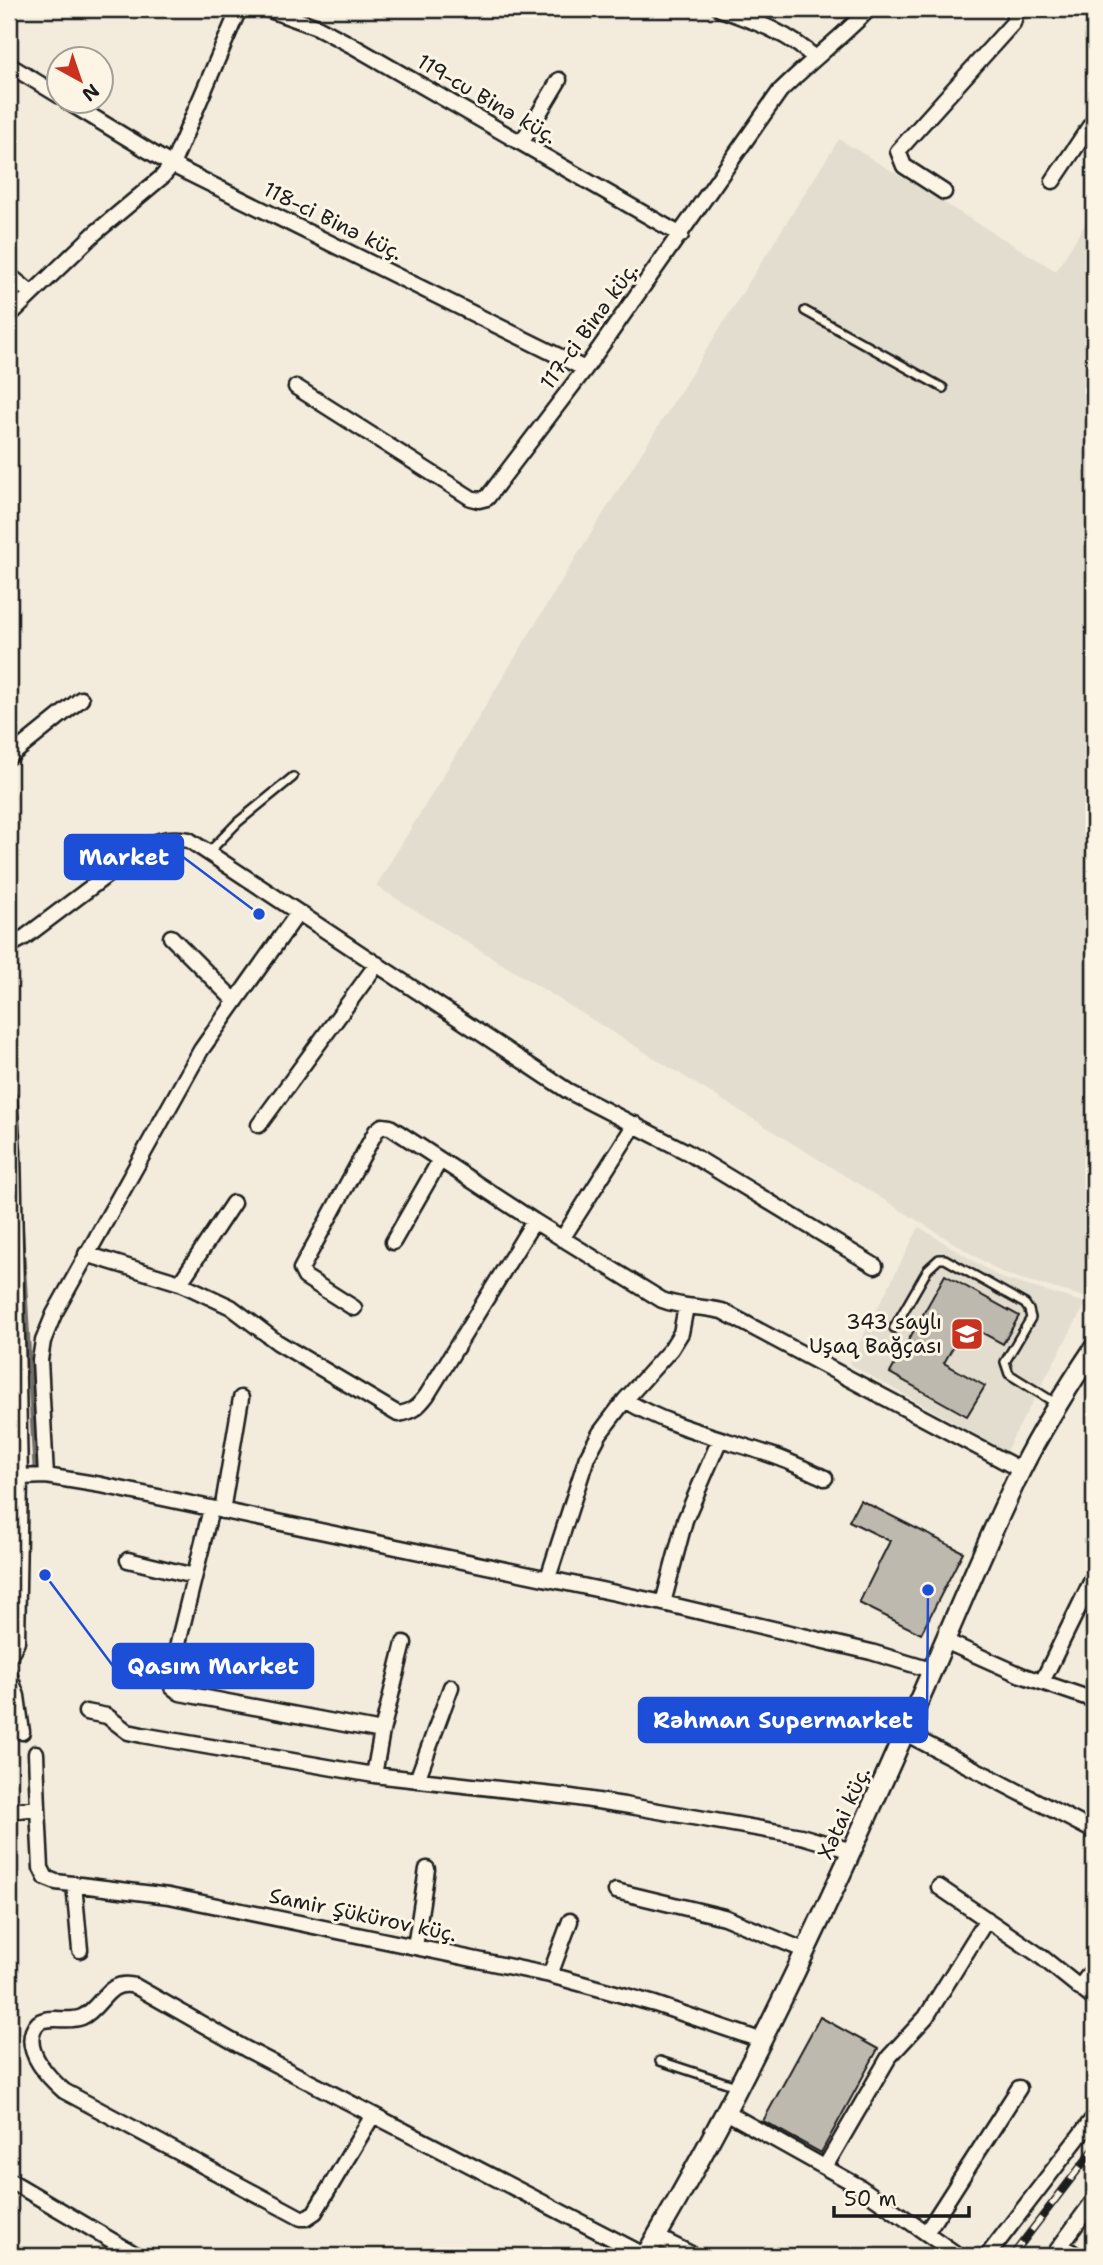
<svg xmlns="http://www.w3.org/2000/svg" width="1103" height="2265" viewBox="0 0 1103 2265" font-family="'Shantell Sans',sans-serif">
<style>
.built{fill:#e3ddcf}
.lines{fill:none;stroke-linecap:round;stroke-linejoin:round}
.stream{stroke:#716e68;stroke-width:5}
.building{fill:#beb9ae;stroke:#1c1c1c;stroke-width:2}
.service-casing{stroke:#1c1c1c;stroke-width:12}
.minor-casing{stroke:#1c1c1c;stroke-width:19}
.tertiary-casing{stroke:#1c1c1c;stroke-width:23}
.service{stroke:#fcf5e5;stroke-width:7}
.minor{stroke:#fcf5e5;stroke-width:14}
.tertiary{stroke:#fcf5e5;stroke-width:18}
.rail-casing{stroke:#1c1c1c;stroke-width:8}
.rail{stroke:#fcf5e5;stroke-width:5;stroke-dasharray:16;stroke-linecap:butt}
.labels{text-anchor:middle;dominant-baseline:central;stroke-width:6;stroke-linejoin:round;paint-order:stroke}
.street-label{font-size:21px;fill:#1c1c1c;stroke:#fcf5e5}
.poi-label{font-size:21px;fill:#1c1c1c;stroke:#fcf5e5;text-anchor:end}
.leader{fill:none;stroke:#1d4ed8;stroke-width:2.5}
.callout-dot{fill:#1d4ed8;stroke:#fcf5e5;stroke-width:2.5}
.callout{fill:#1d4ed8;stroke:#1d4ed8;stroke-width:2.5}
.callout-label{font-size:23px;text-anchor:middle;font-weight:bold;fill:#fff}
</style>
<rect width="100%" height="100%" fill="#f3ecdd"/>
<filter id="ink" filterUnits="userSpaceOnUse"><feTurbulence type="fractalNoise" baseFrequency=".0143" numOctaves="2"/><feDisplacementMap in="SourceGraphic" scale="14" xChannelSelector="R" yChannelSelector="G"/><feConvolveMatrix kernelMatrix="1 2 1 2 8 2 1 2 1" color-interpolation-filters="sRGB"/></filter>
<g filter="url(#ink)">
<!-- built -->
<path class="built" d="M839,139L1056,271L1094,210V1290L1088,1298L1004,1274L376,886L571,565Z
M919,1227L1001,1278L1086,1303L1006,1451L849,1364Z"/>
<g class="lines">
<!-- stream -->
<path class="stream" d="M9,996L15,1101
M21,1220L35,1467"/>
</g>
<!-- building -->
<path class="building" d="M945,1275L1019,1316L1003,1344L966,1324L944,1363L985,1386L967,1416L890,1373Z
M860,1500L963,1552L921,1634L859,1603L890,1541L849,1521Z
M820,2017L878,2049L821,2153L763,2121Z"/>
<g class="lines">
<defs>
<path id="service" d="M805,311L943,388
M209,852L238,822L293,777
M894,1328L928,1269L939,1259H945L1025,1304L1029,1310L1031,1318L1005,1362L1009,1374L1057,1404
M660,2061L736,2086"/>
<path id="minor" d="M267,9L317,27L353,46L681,235
M720,9C756,22 787,32 815,58
M9,65L60,96
M68,102L172,165L585,369
M522,142L559,80
M1053,181L1094,120
M944,192L904,166L898,151L1013,23L1015,16L1012,9
M9,275L31,293
M9,316L95,233L162,177L172,165L239,9
M296,387L471,498L479,500L487,498L585,369L780,91C809,62 841,38 869,9
M9,757L81,699
M171,937L235,1001
M9,946L25,937L143,848C160,839 170,837 189,840L568,1091L687,1152L875,1266
M9,1099L13,1152L20,1477L17,1641L9,1657
M259,1125L377,964
M562,1239L635,1124
M393,1242L440,1160
M86,1254L180,1283L231,1307L277,1342L398,1414C412,1412 418,1407 427,1395L534,1221
M180,1283L233,1203
M354,1308L305,1277L301,1269L376,1131L382,1126L390,1127L534,1221L662,1300C682,1308 702,1306 722,1311L1021,1470
M625,1400C669,1427 722,1438 771,1455C789,1461 807,1470 825,1478
M46,1476L40,1360L43,1341L54,1314L201,1050L298,913
M20,1477L46,1476L101,1485L663,1603L871,1652L931,1670
M211,1509L170,1676L172,1687L180,1693L382,1731
M222,1511L241,1398
M128,1560L194,1576
M548,1578L587,1457L600,1433L625,1400L671,1349L681,1333L686,1307
M663,1603L685,1520L720,1439
M945,1641L1021,1675L1094,1700
M9,1674L17,1696L22,1732
M1042,1682L1094,1576
M86,1712L107,1716L128,1732L142,1735L374,1775L571,1797L624,1805L801,1836L852,1851
M905,1733L1094,1831
M36,1753L38,1808
M374,1775L382,1731L404,1643
M417,1780L451,1687
M9,1811L38,1808L41,1868L46,1878L56,1882L169,1896L550,1975L655,2004L763,2041
M74,1884L80,1950
M939,1887L1039,1955L1094,1999
M616,1891L724,1917L806,1951
M415,1947L427,1869
M550,1975L570,1921
M1079,1988L1094,1968
M726,2112L860,2187L959,2256
M373,2115L315,2212L306,2218H301L64,2091C49,2078 25,2053 33,2031C35,2026 39,2021 44,2020C57,2017 70,2022 82,2017C103,2007 107,1978 135,1986L246,2049L646,2256
M825,2167L889,2057L926,2017L987,1919
M9,2180L138,2256
M926,2233L1019,2088
M657,2237L695,2256
M1062,2245L1077,2256
M987,2256L1094,2117
M1053,2256L1094,2200"/>
<path id="tertiary" d="M645,2256C744,2089 825,1913 903,1736C943,1648 979,1557 1021,1470C1042,1428 1068,1387 1094,1348"/>
</defs>
<!-- service casing -->
<use href="#service" class="service-casing"/>
<!-- minor casing -->
<use href="#minor" class="minor-casing"/>
<!-- tertiary casing -->
<use href="#tertiary" class="tertiary-casing"/>
<!-- service -->
<use href="#service" class="service"/>
<!-- minor -->
<use href="#minor" class="minor"/>
<!-- tertiary -->
<use href="#tertiary" class="tertiary"/>
<defs>
<path id="rail" d="M1012,2256L1094,2149"/>
</defs>
<!-- rail casing -->
<use href="#rail" class="rail-casing"/>
<!-- rail -->
<use href="#rail" class="rail"/>
</g>
</g>
<!-- icons -->
<defs>
<symbol id="school-square" viewBox="-11 -11 22 22"><rect x="-9" y="-9" width="18" height="18" rx="4" fill="#c8321e" stroke="#fcf5e5"/><path d="M0-5L7-2L0 1L-7-2ZM-4 1L0 2.5L4 1V4Q0 6-4 4Z" fill="#fff"/></symbol>
</defs>
<g fill-rule="evenodd">
<use href="#school-square" x="948" y="1315" width="38" height="38"/>
</g>
<g class="labels">
<!-- street labels -->
<g class="street-label">
<text transform="translate(487 99) rotate(30)">119-cu Binə küç.</text>
<text transform="translate(333 221) rotate(26)">118-ci Binə küç.</text>
<text transform="translate(589 326) rotate(-54)">117-ci Binə küç.</text>
<text transform="translate(844 1813) rotate(-66)">Xətai küç.</text>
<text transform="translate(363 1915) rotate(12)">Samir Şükürov küç.</text>
</g>
<!-- poi labels -->
<g class="poi-label">
<text x="942" y="1322">343 saylı<tspan x="942" dy="24">Uşaq Bağçası</tspan></text>
</g>
</g>
<!-- callouts -->
<path class="leader" d="M259 914L183 857M45 1575L113 1666M928 1590L927 1720"/>
<g class="callout-dot">
<circle cx="259" cy="914" r="7"/>
<circle cx="45" cy="1575" r="7"/>
<circle cx="928" cy="1590" r="7"/>
</g>
<g class="callout">
<rect x="65" y="835" width="118" height="44" rx="7"/>
<rect x="113" y="1644" width="200" height="44" rx="7"/>
<rect x="639" y="1698" width="288" height="44" rx="7"/>
</g>
<g class="callout-label">
<text x="124" y="865">Market</text>
<text x="213" y="1674">Qasım Market</text>
<text x="783" y="1728">Rəhman Supermarket</text>
</g>
<!-- margin -->
<rect width="1103" height="2265" fill="none" stroke="#fcf5e5" stroke-width="35"/>
<rect x="18" y="18" width="1068" height="2230" fill="none" stroke="#1c1c1c" stroke-width="2.5" filter="url(#ink)"/>
<!-- north arrow -->
<g transform="translate(80 80) rotate(140)"><circle r="33" fill="#fcf5e5" stroke="#a29e95" stroke-width="2"/>
<path d="M0-5L12 26L0 18L-12 26Z" fill="#c8321e"/>
<text y="-10" font-size="19" font-weight="bold" text-anchor="middle" fill="#1c1c1c">N</text>
</g>
<!-- scale -->
<path d="M834 2206v10h135v-10" fill="none" stroke="#1c1c1c" stroke-width="3.5"/>
<text x="844" y="2206" font-size="21" fill="#1c1c1c" stroke="#fcf5e5" stroke-width="5" paint-order="stroke">50 m</text>
</svg>
